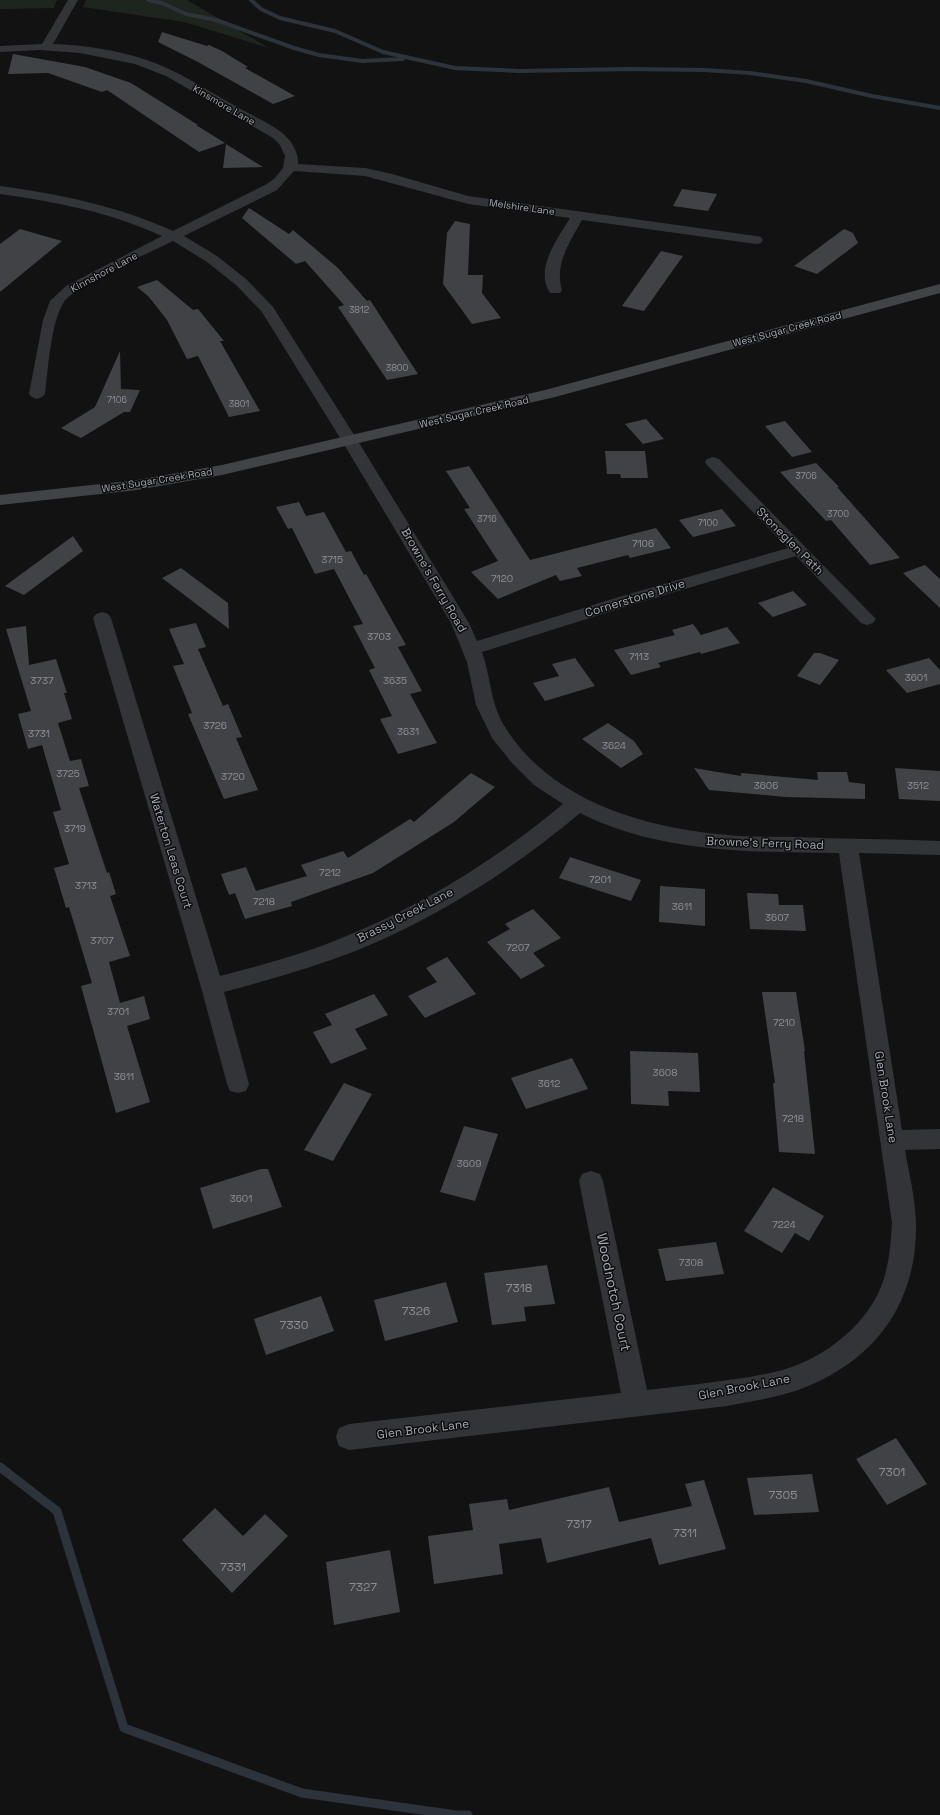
<svg xmlns="http://www.w3.org/2000/svg" width="940" height="1815" viewBox="0 0 940 1815" font-family="'Space Grotesk',sans-serif">
<style>
.green{fill:#1e251f}
.lines{fill:none;stroke-linecap:round;stroke-linejoin:round}
.stream-far1{stroke:#2d333a;stroke-width:4}
.stream{stroke:#2d333a;stroke-width:9}
.building{fill:#414246}
.street{fill:#333438;fill-rule:evenodd}
.secondary{fill:#414347;fill-rule:evenodd}
.labels{text-anchor:middle;dominant-baseline:central;stroke-width:3;stroke-linejoin:round;paint-order:stroke}
.far-number-label{font-size:9px;fill:#8c8e97}
.far-street-label{font-size:10px;fill:#a5a8b2;stroke:#0d0d0e}
.number-label{font-size:10px;fill:#8c8e97}
.street-label{font-size:12px;fill:#a5a8b2;stroke:#0d0d0e}
.near-number-label{font-size:12px;fill:#8c8e97}
.near-street-label{font-size:14px;fill:#a5a8b2;stroke:#0d0d0e}
</style>
<rect width="100%" height="100%" fill="#121213"/>
<!-- green -->
<path class="green" d="M0,0H57L54,8L0,9Z
M86,0H187L269,48L184,22L83,7Z"/>
<g class="lines">
<!-- stream-far1 -->
<path class="stream-far1" d="M148,0L162,3L186,14L216,20L294,48L319,55L362,61L403,59
M251,0L261,9L280,18L335,31L383,52L455,68L519,71L631,69L704,70L750,73L806,81L872,96L940,108"/>
<!-- stream -->
<path class="stream" d="M0,1467L57,1511L124,1728L302,1793L456,1815
M459,1815H468"/>
</g>
<!-- building -->
<path class="building" d="M162,32L207,46L209,45L222,51L248,67L245,68L295,96L273,104L198,62L158,42Z
M13,54L85,67L131,83L198,125H196L225,143L199,152L107,90L102,92L48,73L8,74Z
M226,144L263,167L223,168Z
M682,189L717,194L708,211L673,206Z
M249,208L289,234L293,230L338,268L367,301L370,300L418,374L387,380L338,307L344,305L305,261L296,264L242,218Z
M455,221L470,224L468,275H483L482,293L501,318L472,324L443,284L447,233Z
M20,229L62,241L0,292V244Z
M844,229L853,233L858,243L817,274L794,266Z
M661,251L683,256L644,311L622,306Z
M157,280L193,310L198,309L224,341H220L260,411L229,417L198,356L187,359L167,320L149,297L137,287Z
M120,351L121,389L140,390L130,412H124L81,438L61,428L95,407Z
M646,419L664,439L643,444L625,424Z
M785,421L812,452L792,457L765,426Z
M605,451H645L648,478H621L620,474H607Z
M816,463L839,487H837L900,558L870,565L831,520L826,521L780,472Z
M469,466L530,560L656,528L671,548L630,558L628,555L577,568L582,576L560,581L556,575L498,599L471,572L498,561L464,509L470,508L446,471Z
M299,502L306,516L324,512L346,552L351,551L364,575L366,574L406,645L398,647L422,691L410,694L437,743L398,754L380,719L392,716L369,670L375,668L353,626L363,624L334,569L315,574L292,528L288,529L276,507Z
M722,509L736,526L693,537L679,520Z
M73,536L83,551L24,595L5,586Z
M925,565L940,579V608L903,573Z
M181,568L228,603L229,629L162,578Z
M793,591L807,605L773,617L758,603Z
M196,623L206,647L198,649L223,706L228,704L242,737L236,738L258,790L224,799L188,714L192,713L173,666L184,664L169,629Z
M693,624L701,635L727,627L740,643L701,654L700,652L658,663L661,667L631,675L614,650L675,635L672,630Z
M26,626L29,665L56,659L67,693H64L72,719L58,723L70,761L81,759L89,786L79,788L107,873L109,872L116,894L110,896L130,956L109,962L120,1003L144,996L150,1019L127,1026L150,1102L116,1113L81,986L92,983L69,907L66,908L54,868L69,864L53,812L61,810L42,745L28,749L18,714L31,711L6,629Z
M814,653H820L839,660L820,685L797,676Z
M575,658L595,686L545,701L533,683L559,676L552,664Z
M929,658L940,670V684L907,693L886,670Z
M608,723L634,741L643,754L621,768L582,739Z
M694,768L741,776V773L818,780L817,772H847L849,782L865,784V799L786,797L709,790Z
M895,768L940,771V801L899,799Z
M471,773L495,787L454,822L373,873L291,902L292,906L245,919L235,893L229,895L221,874L246,867L256,891L307,876L301,865L343,851L348,858L410,819L414,822Z
M570,857L641,880L631,901L559,878Z
M660,886L705,889V926L659,922Z
M747,893L778,894L779,905H803L806,931L750,929Z
M533,909L561,938L533,953L545,966L521,979L487,942L510,929L505,924Z
M447,957L476,994L425,1018L408,996L437,982L426,968Z
M762,992H796L805,1051H804L815,1154L779,1152L773,1083H775Z
M374,994L388,1015L355,1029L367,1049L331,1064L313,1032L332,1025L325,1014Z
M630,1051L698,1053L700,1092L668,1091L669,1106L631,1104Z
M572,1058L588,1089L526,1109L511,1078Z
M344,1083L372,1094L333,1161L304,1150Z
M464,1126L498,1134L475,1201L440,1192Z
M261,1169H268L282,1207L213,1229L200,1188Z
M773,1187L824,1216L809,1241L795,1233L782,1253L744,1231Z
M716,1242L724,1274L666,1281L658,1249Z
M547,1265L555,1304L524,1307L526,1321L492,1325L484,1273Z
M446,1282L458,1322L385,1341L374,1300Z
M321,1296L334,1331L266,1355L254,1319Z
M896,1438L927,1484L887,1505L856,1459Z
M812,1474L819,1512L754,1515L747,1478Z
M704,1480L726,1549L659,1565L651,1538L547,1563L541,1538L499,1544L503,1574L434,1584L428,1536L473,1530L469,1504L507,1499L509,1510L609,1487L619,1522L692,1506L685,1484Z
M215,1508L243,1536L265,1514L288,1536L232,1593L182,1540Z
M390,1550L400,1612L334,1625L326,1562Z"/>
<g class="lines">
<!-- street -->
<path class="street" d="M68,0H78L53,44C84,45 115,50 144,59C178,70 208,91 239,108C253,116 269,123 281,132C291,140 299,152 298,164L365,168L392,174L468,196L756,236L761,237L763,240L761,243L756,244L582,220C570,242 554,264 562,290L560,293H550C534,269 558,238 570,218L468,204L365,176L294,171L277,190L184,236L217,256L246,279L273,307L358,441L469,623L477,641L619,597L788,548L707,465L705,462L707,459L713,457L719,459L876,619L873,623L867,625L861,623L796,556L631,605L482,652C491,677 490,703 505,727C552,802 645,828 728,835C750,837 772,837 795,837C843,839 892,839 940,841V855L859,853L902,1130L940,1129V1149L905,1150C909,1173 916,1202 916,1225C917,1305 873,1363 798,1390C775,1398 751,1401 727,1406L349,1450L339,1446L336,1437L339,1428L349,1424L621,1393L579,1181L582,1174L591,1171L600,1174L603,1181L647,1390C682,1386 716,1382 750,1377C766,1374 783,1371 797,1365C837,1349 876,1315 886,1271C890,1255 891,1239 892,1223L839,853C752,852 659,853 580,813C514,869 438,917 358,950C314,967 269,980 224,992L249,1084L246,1091L238,1093L230,1091L227,1084L201,987L93,618L96,614L102,612L108,614L111,618L220,976C262,965 304,954 344,937C423,905 497,859 563,804L534,785L512,763L492,738L476,705L467,662L451,623L342,441L262,312L236,285L207,262L173,241C151,252 75,285 64,302C51,321 48,370 45,394L42,397L37,399L32,397L29,394L43,320L50,301L66,286L162,236C110,212 56,202 0,194V186C60,194 118,206 173,231L267,184L275,178L283,168L285,156L280,145L273,138L166,76L135,64L80,53L40,50L0,52V46L42,44Z"/>
<!-- secondary -->
<path class="secondary" d="M940,284V293L555,397L222,475L137,490L0,505V495L137,480L222,465L545,390Z"/>
</g>
<g class="labels">
<!-- far-number labels -->
<g class="far-number-label">
<text x="359" y="310">3812</text>
<text x="397" y="368">3800</text>
<text x="117" y="400">7106</text>
<text x="239" y="404">3801</text>
<text x="806" y="476">3706</text>
<text x="838" y="514">3700</text>
<text x="487" y="519">3716</text>
<text x="708" y="523">7100</text>
</g>
<!-- far-street labels -->
<g class="far-street-label">
<text transform="translate(224 105) rotate(30)">Kinsmore Lane</text>
<text transform="translate(522 207) rotate(8)">Melshire Lane</text>
<text transform="translate(104 272) rotate(-28)">Kinnshore Lane</text>
<text transform="translate(787 329) rotate(-15)">West Sugar Creek Road</text>
<text transform="translate(474 412) rotate(-13)">West Sugar Creek Road</text>
<text transform="translate(157 480) rotate(-9)">West Sugar Creek Road</text>
</g>
<!-- number labels -->
<g class="number-label">
<text x="643" y="543">7106</text>
<text x="332" y="559">3715</text>
<text x="502" y="578">7120</text>
<text x="379" y="636">3703</text>
<text x="639" y="656">7113</text>
<text x="916" y="677">3601</text>
<text x="42" y="680">3737</text>
<text x="395" y="680">3635</text>
<text x="215" y="725">3726</text>
<text x="408" y="731">3631</text>
<text x="39" y="733">3731</text>
<text x="614" y="745">3624</text>
<text x="68" y="773">3725</text>
<text x="233" y="776">3720</text>
<text x="766" y="785">3606</text>
<text x="918" y="785">3512</text>
<text x="75" y="828">3719</text>
<text x="330" y="872">7212</text>
<text x="600" y="879">7201</text>
<text x="86" y="885">3713</text>
<text x="264" y="901">7218</text>
<text x="682" y="906">3611</text>
<text x="777" y="917">3607</text>
<text x="102" y="940">3707</text>
<text x="518" y="947">7207</text>
<text x="118" y="1011">3701</text>
<text x="784" y="1022">7210</text>
<text x="665" y="1072">3608</text>
<text x="124" y="1076">3611</text>
<text x="549" y="1083">3612</text>
<text x="793" y="1118">7218</text>
<text x="469" y="1163">3609</text>
<text x="241" y="1198">3601</text>
<text x="784" y="1224">7224</text>
<text x="691" y="1262">7308</text>
</g>
<!-- street labels -->
<g class="street-label">
<text transform="translate(790 541) rotate(45)">Stoneglen Path</text>
<text transform="translate(434 580) rotate(60)">Browne's Ferry Road</text>
<text transform="translate(635 598) rotate(-17)">Cornerstone Drive</text>
<text transform="translate(765 843) rotate(2)">Browne's Ferry Road</text>
<text transform="translate(171 851) rotate(73)">Waterton Leas Court</text>
<text transform="translate(405 915) rotate(-27)">Brassy Creek Lane</text>
<text transform="translate(886 1097) rotate(81)">Glen Brook Lane</text>
<text transform="translate(744 1387) rotate(-11)">Glen Brook Lane</text>
<text transform="translate(423 1429) rotate(-7)">Glen Brook Lane</text>
</g>
<!-- near-number labels -->
<g class="near-number-label">
<text x="519" y="1288">7318</text>
<text x="416" y="1311">7326</text>
<text x="294" y="1325">7330</text>
<text x="892" y="1472">7301</text>
<text x="783" y="1495">7305</text>
<text x="579" y="1524">7317</text>
<text x="685" y="1533">7311</text>
<text x="233" y="1567">7331</text>
<text x="363" y="1587">7327</text>
</g>
<!-- near-street labels -->
<g class="near-street-label">
<text transform="translate(614 1292) rotate(78)">Woodnotch Court</text>
</g>
</g>
</svg>
